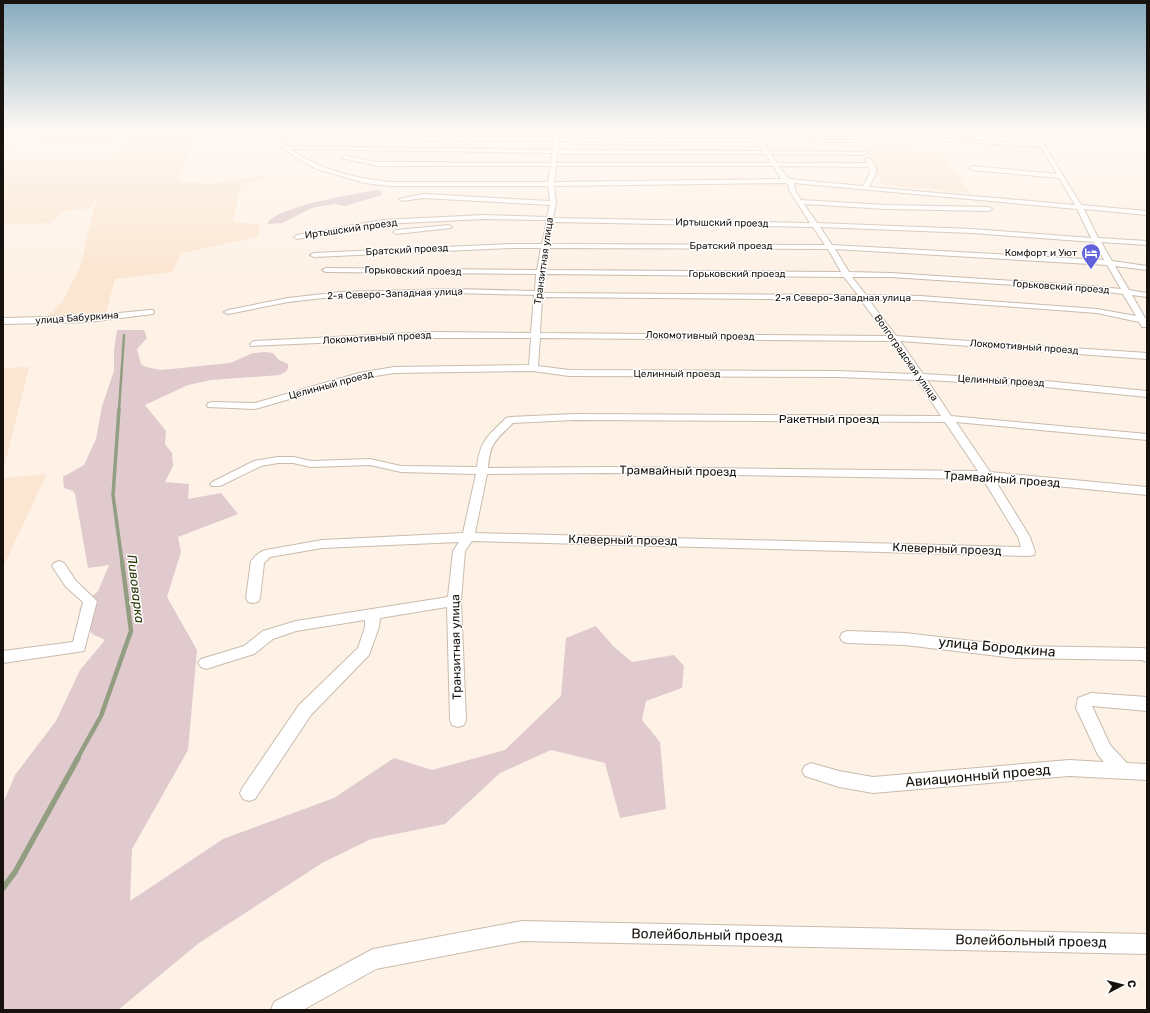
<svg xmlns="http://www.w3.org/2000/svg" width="1150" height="1013" viewBox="0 0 1150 1013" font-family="Rubik,sans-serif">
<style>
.built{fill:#fbe6d2}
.green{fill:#e0cace}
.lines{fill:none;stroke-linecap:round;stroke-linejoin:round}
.stream-far3{stroke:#929d81;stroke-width:2.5}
.stream-far2{stroke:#929d81;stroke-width:3.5}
.stream-far1{stroke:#929d81;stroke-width:4.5}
.stream{stroke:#929d81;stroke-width:5.5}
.minor-casing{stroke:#c9bbad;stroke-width:2}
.minor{fill:#fff;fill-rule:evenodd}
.labels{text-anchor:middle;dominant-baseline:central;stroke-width:3;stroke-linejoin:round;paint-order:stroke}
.far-street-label{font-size:10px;fill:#17120d;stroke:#fff}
.far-poi-label{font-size:10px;fill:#17120d;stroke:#fff;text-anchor:end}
.street-label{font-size:12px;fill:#17120d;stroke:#fff}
.water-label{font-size:13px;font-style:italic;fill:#2b3909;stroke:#fff}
.near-street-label{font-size:14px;fill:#17120d;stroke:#fff}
</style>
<rect width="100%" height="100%" fill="#fef2e7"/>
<!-- built -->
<path class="built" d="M58,130H129V131L107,145H26Z
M131,130H195L180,181L211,184L261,175L268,178L241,186L233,221L260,225L258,237L181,253L173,272L115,279L106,314L45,318L62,302L80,268L98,191L91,208L65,211L51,223L3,224V160L112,158L107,167Z
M866,147L939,150L970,193L883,185Z
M29,367L3,472V368Z
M47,474L3,567V478Z"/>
<!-- green -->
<path class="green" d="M376,190L382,191V195L345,206L334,204L312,208L282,223L267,224C276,206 355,194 376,190Z
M117,330H144L147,338L137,349L141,364L146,367L161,370L230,363L253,353L265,352L273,353L279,360L288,364C289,371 285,372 280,375L211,380L188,385L145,405L166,431L165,444L172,453L173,466L165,482L189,484L188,499L221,493L238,514L178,537L181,552L167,597L197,650L188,750L132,849L130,901L223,839L334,798L394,758L432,770L505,750L561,696L566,638L596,626L613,646L632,662L674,655L684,666L682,688L646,701L642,720L660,742L666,809L620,818L605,763L551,750L500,773L445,824L371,839L322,863L199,943L118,1010H3V803L15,775L56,721L80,670L105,640L92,634L79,609L98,591L109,565L88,568L75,494L73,491L64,488L63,477L84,465L96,439L102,406L114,371V350Z"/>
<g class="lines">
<!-- stream-far3 -->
<path class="stream-far3" d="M119,410L124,335"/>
<!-- stream-far2 -->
<path class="stream-far2" d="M119,409L113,495L122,562"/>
<!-- stream-far1 -->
<path class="stream-far1" d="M77,759L101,716L131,631L122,561"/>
<!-- stream -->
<path class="stream" d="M3,888L15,872L78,758"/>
<defs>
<path id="minor" d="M40,130H45L3,151V147Z
M258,130H263L273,137L555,138L556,130H560L559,138L756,139L752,131H653L651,130H854L852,131H756L761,139L861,140L859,142H763L769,151L866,152L867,153L864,155L771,154L777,163H868L865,159L870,158L877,171L869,187L1075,205L1059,178L972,170L969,168L972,166L1057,174L1041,147L931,140L929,139L931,138L1039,144L1035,137L949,131L947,130H965L1033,134L1031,130H1035L1081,205L1147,211V215L1084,209L1098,238L1147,241V245L1101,242L1112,261L1147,266V270L1115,266L1129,290L1147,293V297L1132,295L1145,318H1147V327H1142L1139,322L1097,313L920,300H869L896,336L1147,353V359L900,341L923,374L1046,381L1147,391V397L1046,387L927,380L951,416L1147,434V440L956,422L990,472L1147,487V495L995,480L1030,537L1035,552L1034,555L1029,556L472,541L465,551L461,601L466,720L464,725L458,727L452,725L450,720L447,607L380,618L379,627L369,655L311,715L255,799L249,801L243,799L240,793L243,787L299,705L358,648L365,627V620L296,631L273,639L254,654L206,669L201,667L198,663L201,659L244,646L263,631L296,621L448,597L453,551L459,542L322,548L270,557L264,563L260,598L258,602L253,603L248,602L246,598L251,561C255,556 260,551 266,550L322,540L463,533L476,474L401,472L370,465L311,467L293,463H278L261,466L220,486H212L210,484L212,482L254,461L278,457H294L311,461L370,459L401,466L477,467C480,440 488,436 506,418L510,417L574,414L941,416L917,380L838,377L569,376L533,371L394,373L363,378L255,409L208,407L207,405L208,403L212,402L255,403L359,373L394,367L529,365L531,338H434L251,346L250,344L254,341L434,332L531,333L534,295L455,293L341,296L288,302L228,314L224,312L228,310L288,298L341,292L455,289L535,291L536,274L326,272L322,270L326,268L537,270L541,248H511L314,257L310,255L314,253L511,244H542L547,220L484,219L382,224L297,239L294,237L297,235L382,220L484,215L547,217L550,205L423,198L402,201L399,199L423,194L550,201L548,186H390L365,183L317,169L297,158ZM277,139L554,141L553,150L286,146ZM559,141L758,142L764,151L558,150ZM290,149L552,153L551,163L378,162L345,156L342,158L378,166H551L548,182H390C353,178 321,170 290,149ZM557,154H766L771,163H556ZM556,166H773L781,179L554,182ZM779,166L869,167L871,171L863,186L789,179ZM786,183L789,185V190L810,223L553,218L556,203L554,186ZM794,183L1077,209L1091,238L972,229L817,223L804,204L886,209L989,211L992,209L989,207L886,205L801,200L795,190ZM553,222L813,227L825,245L549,244ZM820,227L972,233L1094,242L1104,260L832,245ZM548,248L828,249L841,272L544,270ZM835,249L1107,265L1121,289L1091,286L891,273L849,272ZM544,274L844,277L858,295L542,293ZM852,277H891L1091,290L1123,294L1136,316L1097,309L920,296L866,295ZM542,297L861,300L887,336L540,333ZM540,338L891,341L913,374L838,371L569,370L538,366ZM574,420L945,422L978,471L608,467L488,468C490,442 496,440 513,423ZM608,473L983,479L1018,537L1021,547L475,533L487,474Z
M449,225L452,227L451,228L396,234L393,232L396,230Z
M150,310H153L154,312L153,314L88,322L3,324V318L88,316Z
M59,561L64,563L76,581L97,601L84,651L3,663V651L73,642L83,602L66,587L52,566L54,563Z
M847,631L905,633L1015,646L1143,648L1147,649V662L1141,660L1015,658L905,645L847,643L842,641L840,637L842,633Z
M1091,693L1147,697V711L1092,706L1110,745L1127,763L1147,764V780L1069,776L873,793L839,787L805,776L802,771L805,766L811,763L839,771L873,777L1069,760L1104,762L1098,755L1076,708L1078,698Z
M522,921L1147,934V954L522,941L376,969L303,1010H271L274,1002L373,949Z"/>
</defs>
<!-- minor casing -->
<use href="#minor" class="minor-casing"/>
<!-- minor -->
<use href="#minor" class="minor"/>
</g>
<!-- sky -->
<linearGradient id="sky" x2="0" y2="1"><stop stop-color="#85abbf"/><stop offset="0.48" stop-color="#fff9f4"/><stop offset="1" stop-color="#fff9f4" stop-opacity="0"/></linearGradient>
<rect width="1150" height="271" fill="url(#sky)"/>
<!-- icons -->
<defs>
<symbol id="hotel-pin" viewBox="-11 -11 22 30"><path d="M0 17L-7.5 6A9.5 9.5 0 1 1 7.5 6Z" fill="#6161da" stroke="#fff"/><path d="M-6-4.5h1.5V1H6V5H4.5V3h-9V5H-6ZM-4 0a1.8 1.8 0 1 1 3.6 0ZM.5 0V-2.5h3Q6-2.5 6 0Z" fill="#fff"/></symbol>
</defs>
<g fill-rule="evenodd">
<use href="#hotel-pin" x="1080" y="242" width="22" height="30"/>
</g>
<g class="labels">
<!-- far-street labels -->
<g class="far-street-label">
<text transform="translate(722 223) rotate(1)">Иртышский проезд</text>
<text transform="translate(351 229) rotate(-8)">Иртышский проезд</text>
<text x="731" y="246">Братский проезд</text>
<text transform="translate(407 250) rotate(-3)">Братский проезд</text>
<text transform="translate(544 261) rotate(-82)">Транзитная улица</text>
<text transform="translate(413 271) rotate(1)">Горьковский проезд</text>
<text x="737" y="274">Горьковский проезд</text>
<text transform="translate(1061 287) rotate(4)">Горьковский проезд</text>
<text transform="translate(395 294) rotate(-2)">2-я Северо-Западная улица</text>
<text x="843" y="298">2-я Северо-Западная улица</text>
<text transform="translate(77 318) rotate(-4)">улица Бабуркина</text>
<text transform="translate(700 336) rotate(1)">Локомотивный проезд</text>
<text transform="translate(377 338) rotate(-3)">Локомотивный проезд</text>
<text transform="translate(1024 347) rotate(4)">Локомотивный проезд</text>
<text transform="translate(906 358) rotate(55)">Волгоградская улица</text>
<text x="677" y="374">Целинный проезд</text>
<text transform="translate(1001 381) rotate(3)">Целинный проезд</text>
<text transform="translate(331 385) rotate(-15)">Целинный проезд</text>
</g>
<!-- far-poi labels -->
<g class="far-poi-label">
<text x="1077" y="253">Комфорт и Уют</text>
</g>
<!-- street labels -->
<g class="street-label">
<text x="829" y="419">Ракетный проезд</text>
<text transform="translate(678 471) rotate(1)">Трамвайный проезд</text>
<text transform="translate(1002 479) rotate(4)">Трамвайный проезд</text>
<text transform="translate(623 540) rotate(1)">Клеверный проезд</text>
<text transform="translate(947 549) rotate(2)">Клеверный проезд</text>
<text transform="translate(456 647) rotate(-91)">Транзитная улица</text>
</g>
<!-- water labels -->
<g class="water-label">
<text transform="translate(136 589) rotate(83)">Пивоварка</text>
</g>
<!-- near-street labels -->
<g class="near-street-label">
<text transform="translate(997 647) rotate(5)">улица Бородкина</text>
<text transform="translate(978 776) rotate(-5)">Авиационный проезд</text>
<text transform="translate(707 935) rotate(1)">Волейбольный проезд</text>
<text transform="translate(1031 941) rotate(1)">Волейбольный проезд</text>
</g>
</g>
<!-- border -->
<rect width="1150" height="1013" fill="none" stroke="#17120d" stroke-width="8"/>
<!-- north arrow -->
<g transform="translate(1122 985) rotate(83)" stroke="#ffffff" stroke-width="3" paint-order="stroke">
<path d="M0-3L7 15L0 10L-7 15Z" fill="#17120d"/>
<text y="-6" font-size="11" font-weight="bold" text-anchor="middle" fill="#17120d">С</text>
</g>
</svg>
